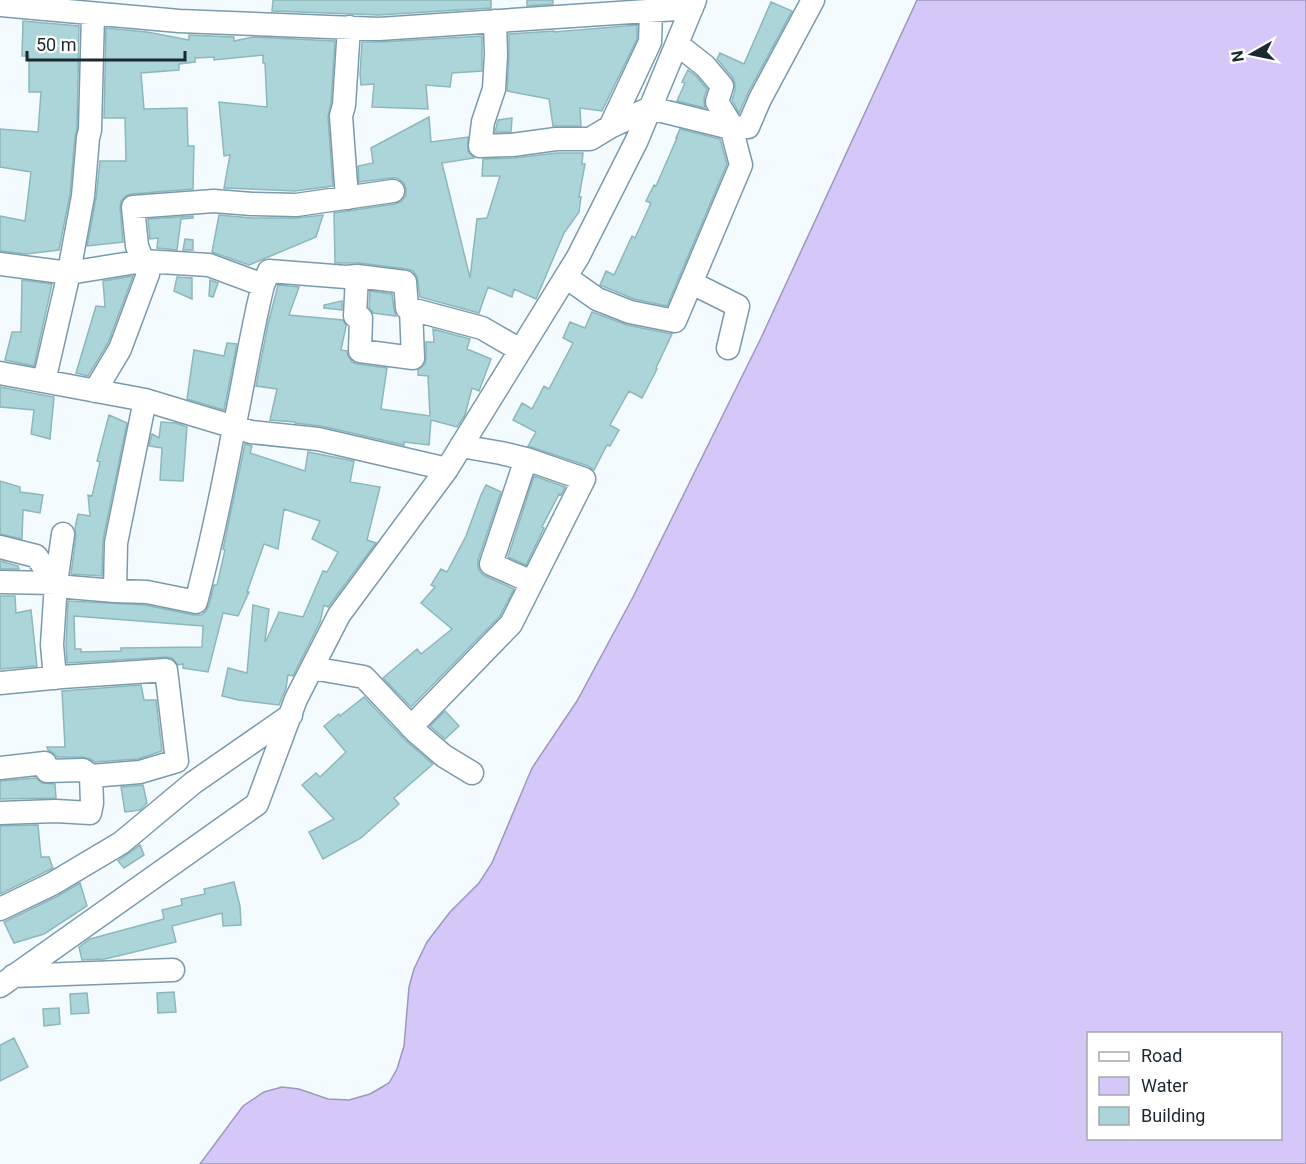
<svg xmlns="http://www.w3.org/2000/svg" width="1306" height="1164" viewBox="0 0 1306 1164" font-family="Roboto,sans-serif">
<style>
.water{fill:#d5c8f9;stroke:#9d98bd;stroke-width:1.5;fill-rule:evenodd}
.building{fill:#abd5d9;stroke:#8db7bb;stroke-width:1.5;fill-rule:evenodd}
.lines{fill:none;stroke-linecap:round;stroke-linejoin:round}
.street-casing{stroke:#7a9aad;stroke-width:25}
.street{stroke:#fff;stroke-width:22}
</style>
<rect width="100%" height="100%" fill="#f4fbff"/>
<!-- water -->
<path class="water" d="M917,0H1306V1164H200L243,1106L264,1092L282,1087L299,1089L328,1099L349,1100L370,1094L389,1083L397,1069L404,1046L409,987L414,969L427,942L450,912L479,883L492,863L532,768L577,701L633,597L761,338ZM1088,1034H1280V1138H1088Z"/>
<!-- building -->
<path class="building" d="M273,0H491V8L379,15L272,11Z
M527,0H553V4L527,6Z
M771,2L792,11L748,93L739,113L732,100L735,90V83L732,77L717,59L720,53L744,64Z
M23,21L79,26L77,128L75,137L70,194L59,250L26,254L0,251V216L25,221L31,172L0,167V129L38,132L41,92H29V56H22Z
M637,25V39L602,111L580,108L581,126H553L549,99L507,91L509,56V34L554,31V32Z
M106,28L147,32L189,40V35L234,37V41L253,37L335,41L331,103L328,117L333,186L295,191L224,188L230,155L224,156L219,102L267,107L265,63H263V55L214,60V57L195,58V62L179,64V70L141,73L144,109L187,108L188,146H194L193,189L132,194L126,196L121,201L120,208L123,242L87,246L96,198L100,161H126L125,118H104Z
M482,36V71L452,73L450,87L426,85L428,109L372,107L374,84L361,85L360,74L362,42H380Z
M688,70L696,76L707,89L704,98L705,108L677,101L685,83L682,82Z
M429,117L431,142L468,137V151L474,158L442,163L470,278L477,219L487,218L500,176H482L483,159L514,158L557,153H583L582,164H585L579,197H581L579,212L564,233L536,299L514,289L512,297L488,287L479,313L420,297L417,276L413,271L407,269L359,263H335L334,213L395,204L402,201L406,195V189L404,183L397,178H391L359,182L358,166L373,163L371,148Z
M512,118L511,132H495L498,120Z
M680,129L720,139L727,164L667,306L634,299L600,285L606,271L614,275L632,236L635,238L651,203L646,201L654,185L656,186L677,138H676Z
M219,215L252,218H296L323,215L316,237L249,265L212,252Z
M193,216V218L181,219L177,250L157,248L158,238L150,239L148,219Z
M185,239L193,240V250H183Z
M133,276L108,343L88,376L76,373L96,306L105,307L103,281Z
M177,277L192,278V299L174,291Z
M22,280L52,284L34,366L5,360L12,332H21Z
M210,280L218,283L213,297L209,296Z
M278,285L299,287L289,315L343,320L346,326L341,350L347,351L348,356L352,362L358,364L387,368L381,409L430,416L428,376L418,375V370L425,364L426,357V342H434L433,329L470,339L467,349L491,359L479,391L472,388L465,415L457,427L431,420L429,445L404,442V445L321,426L295,423V422L270,420L277,389L256,386L268,324Z
M370,291L392,294L394,309L396,316L373,313L369,308Z
M342,301V310L324,308V305Z
M592,312L627,325L672,334L656,368L657,369L642,398L629,391L610,425L619,430L610,446L607,445L594,470L588,466L528,446L536,432L513,420L522,403L532,409L544,386L549,389L573,343L563,338L570,322L585,328Z
M227,343L237,344L224,410L187,399L194,350L224,356Z
M0,387L54,397L50,439L31,434L34,410L0,407Z
M109,415L127,423L103,540L102,576L71,574L76,536L75,528L78,514L90,516L88,495L92,496L100,462L97,461Z
M161,422L176,423L187,427L183,481L160,480L162,448L149,446L152,434L159,438Z
M245,444L252,446L250,453L305,471L308,452L354,461L350,482L380,487L367,540L376,543L328,607L324,605L320,622L293,676L288,675L286,688L279,705L238,700L222,696L228,668L247,673L253,605L269,609L265,641H266L279,612L303,617L323,571L327,572L338,552L312,539L320,521L284,509L278,549L264,544L247,592H249L238,616L223,613L208,672L183,668V664L178,665L172,658L166,657L67,663L66,645L68,601L145,605L194,615H201L206,611L209,605L214,585H217L225,550L223,549ZM74,616L203,626L202,647L121,648V651L81,652V649H75Z
M534,476L565,487L561,495L559,494L542,527L544,528L526,565L508,557Z
M0,481L20,487V492L43,495L40,513L23,510L22,539L0,534Z
M486,485L501,492L478,560V567L481,573L485,576L514,589L500,616L411,707L383,678L417,649L421,654L452,629L421,603L435,587L431,585L441,569L447,572L466,536L481,495Z
M0,561L18,566L19,569H0Z
M0,596H15L16,613L31,610L37,666L0,669Z
M141,685L144,700H156L162,751L138,759L95,762L90,759L83,757H57L55,754L48,750L47,747H65L62,691Z
M364,697L406,741L433,764L394,798L399,804L361,838L323,859L309,832L334,819L302,785L316,773L320,777L346,752L324,726L339,714L340,716Z
M445,711L459,726L445,739L430,726Z
M36,778L42,783L55,784L56,798L0,799V781Z
M143,785L147,803L140,810L125,812L121,787Z
M38,825L41,857H49L53,868L0,894V826Z
M140,845L144,855L124,868L118,861Z
M234,882L240,906L241,925L223,926L222,913L172,926L176,942L105,959L82,960L79,947L90,939L164,919L162,910L182,905L181,899L205,894L204,889Z
M80,883L87,906L44,934L14,943L4,922L58,896Z
M174,992L176,1012L158,1013L157,993Z
M87,993L89,1013L71,1014L70,994Z
M59,1008L60,1024L44,1026L43,1009Z
M14,1038L28,1067L0,1081V1045Z"/>
<g class="lines">
<defs>
<path id="street" d="M0,5L179,21L379,29L692,8
M495,21L496,55L494,89L483,122L480,146L512,145L556,139H590L610,127L650,108L731,128L748,127L760,99L813,0
M610,127L650,42L651,11
M347,198L341,116L344,105L349,27
M0,264L69,273L44,381
M69,273L143,261L209,265L263,285C251,333 244,381 234,428C223,487 211,545 196,602L147,592L115,591
M357,276L355,316L361,318L360,351L413,358L411,309
M68,277L83,196L88,138L90,130L93,14
M566,277L597,299L630,312L675,321L741,165L730,123L717,102L722,86L705,66L677,44
M692,283L738,306L728,348
M263,285L269,271L346,277L357,276L405,282L407,308L482,328L520,350
M0,373L145,400L251,432L318,439L447,469
M95,391L120,349L148,274L137,246L133,207L214,201L252,204L296,205L393,191
M526,459L491,564L532,582
M0,547L36,556L56,583
M0,582L56,583L52,645L55,678
M56,583L63,534
M56,586L115,591L116,543L145,400
M312,668L364,677L416,732L444,756L472,773
M0,683L62,677L166,670L177,761L140,772L91,776L92,803L90,813L56,811L0,813
M411,727L511,624L584,479L526,459L501,453L461,446
M0,768L45,763L47,771L83,770L91,776
M0,909L52,884L121,843L193,783L291,715
M13,976L173,970
M0,986L257,804L296,699L339,615L447,469L578,257L637,140L695,0"/>
</defs>
<!-- street casing -->
<use href="#street" class="street-casing"/>
<!-- street -->
<use href="#street" class="street"/>
</g>
<!-- legend -->
<rect x="1087" y="1032" width="195" height="108" fill="#ffffff" stroke="#a4a9ac" stroke-width="1.5"/>
<rect x="1099" y="1052" width="30" height="9" fill="#ffffff" stroke="#a4a9ac" stroke-width="1.5"/>
<text x="1141" y="1062" font-size="18" fill="#1b2830">Road</text>
<rect x="1099" y="1077" width="30" height="18" fill="#d5c8f9" stroke="#a4a9ac" stroke-width="1.5"/>
<text x="1141" y="1092" font-size="18" fill="#1b2830">Water</text>
<rect x="1099" y="1107" width="30" height="18" fill="#abd5d9" stroke="#a4a9ac" stroke-width="1.5"/>
<text x="1141" y="1122" font-size="18" fill="#1b2830">Building</text>
<!-- north arrow -->
<g transform="translate(1252 54) rotate(261)" stroke="#ffffff" stroke-width="4.5" paint-order="stroke">
<path d="M0-4.5L10 22L0 15L-10 22Z" fill="#1b2830"/>
<text y="-9" font-size="16" font-weight="bold" text-anchor="middle" fill="#1b2830">N</text>
</g>
<!-- scale -->
<path d="M27 51v9h158v-9" fill="none" stroke="#1b2830" stroke-width="3"/>
<text x="36" y="51" font-size="18" fill="#1b2830" stroke="#ffffff" stroke-width="4.5" paint-order="stroke">50 m</text>
</svg>
